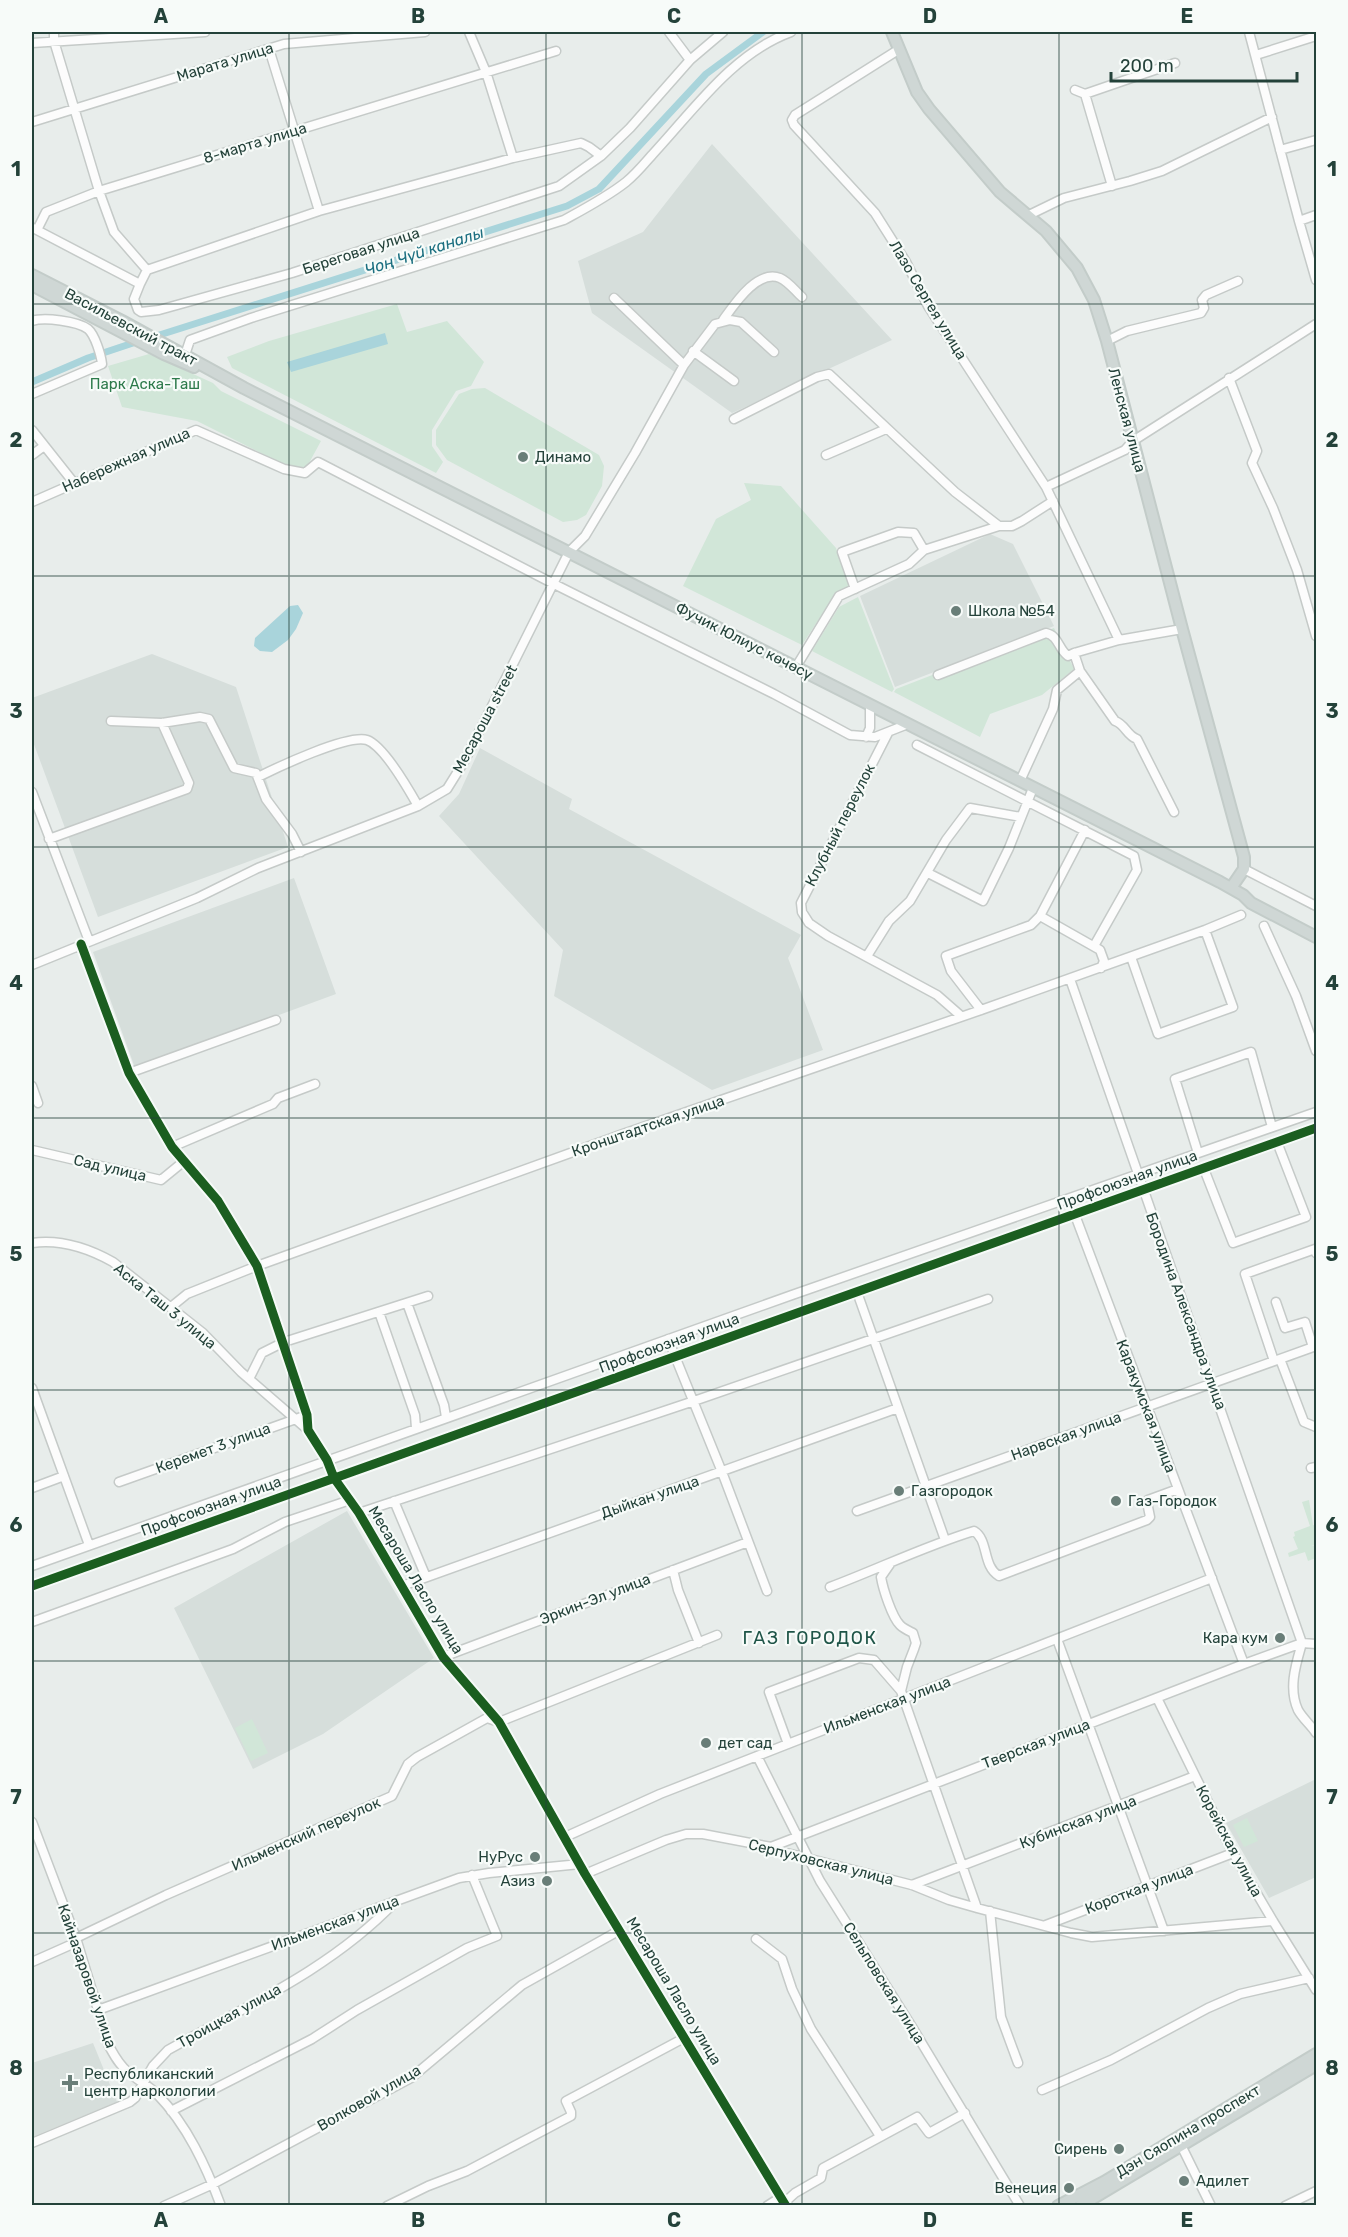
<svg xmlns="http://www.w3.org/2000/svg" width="1348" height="2237" viewBox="0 0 1348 2237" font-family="Rubik,sans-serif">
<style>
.built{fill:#d6dedb}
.green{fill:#d1e6d8}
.water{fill:#a9d4db}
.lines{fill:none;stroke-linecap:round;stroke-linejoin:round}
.canal{stroke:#a9d4db;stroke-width:7}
.minor-casing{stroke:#c5cac8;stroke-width:11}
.major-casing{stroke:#c3ccc9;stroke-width:14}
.minor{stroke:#fcfcfc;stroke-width:8}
.major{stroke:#cfd7d5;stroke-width:10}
.cycleway-casing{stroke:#f7fbf9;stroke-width:13}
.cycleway{stroke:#1b5e20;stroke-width:9}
.grid{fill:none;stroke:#24423a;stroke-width:1.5;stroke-opacity:0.55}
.poi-dot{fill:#697e78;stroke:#f7fbf9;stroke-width:2}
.labels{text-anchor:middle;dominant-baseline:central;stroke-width:4.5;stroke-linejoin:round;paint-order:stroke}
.street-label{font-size:15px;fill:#24423a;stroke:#f7fbf9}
.park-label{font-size:15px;fill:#2d7a4b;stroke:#f7fbf9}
.poi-label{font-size:15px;fill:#24423a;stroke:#f7fbf9;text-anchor:start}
.water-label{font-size:16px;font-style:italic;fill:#1c6f80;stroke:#f7fbf9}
.quarter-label{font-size:18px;letter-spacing:1.5px;fill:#1f5548;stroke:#f7fbf9}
.neatline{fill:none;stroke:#24423a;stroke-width:2}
.grid-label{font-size:20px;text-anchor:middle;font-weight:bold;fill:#24423a}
</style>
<rect width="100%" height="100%" fill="#e8edeb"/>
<!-- built -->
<path class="built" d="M712,144L892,340L732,413L592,313L578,261L643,232Z
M990,534L1013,544L1054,626L895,687L860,596Z
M152,654L236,687L288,847L98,917L32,739V698Z
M480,748L572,799L569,809L801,935L788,958L823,1050L712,1090L554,996L563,950L439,816L459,794Z
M294,878L336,994L135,1068L93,952Z
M347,1511L434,1658L323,1734L253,1769L174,1608Z
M1316,1779V1877L1269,1898L1226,1823Z
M93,2043L117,2102L32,2137V2063Z"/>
<!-- green -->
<path class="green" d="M397,304L407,332L447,321L484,362L471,386L456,391L432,430V446L443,462L436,473L232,368L227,357L269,341Z
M149,354L213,383L221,391L321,441L303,474L197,421L122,407L108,366Z
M485,388L599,455L604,466L602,486L586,515L577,520L563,522L447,460L436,445V430L459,394L472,389Z
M744,483L781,486L836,548L850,587L836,593L802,645L683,586L716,519L751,500Z
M858,597L894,689L892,692L812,651L839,607Z
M1054,628L1074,669L1042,695L990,714L980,737L894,692L896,689Z
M1309,1500L1313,1525L1316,1526V1544L1311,1546L1316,1545V1558L1308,1561L1305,1552L1289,1557L1288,1553L1298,1549L1293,1537L1295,1536L1294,1532L1310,1526L1302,1502Z
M252,1719L268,1753L251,1761L235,1728Z
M1247,1818L1258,1841L1244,1847L1233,1825Z"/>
<!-- water -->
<path class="water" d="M385,333L388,344L291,372L287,362Z
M298,605L303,613L296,629L288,640L272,652L260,651L254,646L255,638L290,606Z"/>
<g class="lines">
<!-- canal -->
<path class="canal" d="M150,338L567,206L599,189L706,74L763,32
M32,382L88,358L139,341"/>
<defs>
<path id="minor" d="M54,32V41L99,191L114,232L147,270
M469,32L486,72L513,158
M1249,32L1299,221L1316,280
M32,43L205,32
M269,49L319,211
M898,50L795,115L792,120L794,125L875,213L906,262L928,306L1046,487L1119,640
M1256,55L1316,36
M690,60L723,32
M1075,90L1085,94L1175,63
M1085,94L1112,186
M32,122L284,44L425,32
M1280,150L1316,140
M1029,215L1064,198L1130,181L1162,171L1272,117
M1299,221L1316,215
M33,228L140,284L147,270
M37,230L46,212L99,191L556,51
M147,270L319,211L513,158L581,143L589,147L601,156
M140,284L134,299L138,310L141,312L159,310L292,273L559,186L601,156L630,128L690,60L669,32
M614,298L684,365
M723,320C734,305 757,269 780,278C789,282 795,291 802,297
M32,321C44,317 77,321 88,329C95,335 101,355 102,364L32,394
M1107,341L1127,331L1201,313L1204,308L1202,300L1206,295L1238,281
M693,351L734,381
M185,355L190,340L251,318L564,220C586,208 607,197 626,182C636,174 644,164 652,155C693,111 733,53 791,32
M1229,378L1257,451L1252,463L1273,508L1297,570L1316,636
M734,419L817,377L829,374L955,492L999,526H1012L1022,521L1053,501
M32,430L74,483
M32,455L44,446
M826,455L886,429
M1046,487L1125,450L1133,441L1316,324
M32,502L196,430L284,469L305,473L318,462L554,584L774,694L850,735L875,737L908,724
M855,589L842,552L898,532L914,533L924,550
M796,667L839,596L909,564L924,550L999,526
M938,675L1046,633C1059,636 1058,649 1068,656L1074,653
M111,721L162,723L200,717L209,719L234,768L256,773L266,799L292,834L301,852
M888,733L801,903L802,912L809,923L828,936L937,995L961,1016
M866,737L870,728V705
M917,745L1134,856L1137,870L1094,946
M258,777C278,767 348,734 367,740C384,746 409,790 418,806
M1020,781L1053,709L1057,690L1080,671
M32,792L89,941
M1174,812L1137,739C1127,736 1125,724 1115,721L1080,671L1074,653L1119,640L1182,629
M49,839L187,789L189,783L162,723
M1244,869L1316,906
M928,873L983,901L1009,848L1033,788
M1040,916L1100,950L1104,961L1101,968
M1264,926L1296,996L1316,1051
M81,944L129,1073L172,1147L218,1201L257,1266L307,1415L308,1430L327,1460L334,1478L359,1513L443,1657L499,1722L585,1874L786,2206
M867,956L889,921L910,901L946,840L970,808L1021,817
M1131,957L1158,1034L1233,1007L1205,930
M32,965L197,898L258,868L418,806L447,789L465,760L569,552L585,536L635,453L684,365L715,324L730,320L741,322L774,352
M1070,979L1302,1643
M981,1010L951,971L946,956L1031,925L1040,916L1085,830
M129,1073L276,1020
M32,1086L38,1103
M172,1147L273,1104L278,1098L315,1084
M32,1150L161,1180L183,1162
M1198,1153L1175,1079L1251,1052L1272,1127
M1204,1169L1233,1243L1306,1217L1277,1142
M1075,1215L1244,1664
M32,1243C60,1239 88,1248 113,1262L203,1333L241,1372L308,1430
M857,1292L945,1540
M1276,1302L1285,1328L1305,1322L1313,1347
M407,1303L444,1405L446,1417
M171,1307L187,1294L257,1266L623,1134L981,1010L1205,930L1241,915
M379,1312L415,1415L416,1428
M668,1339L722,1472L767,1591
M1280,1359L1304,1422L1316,1427
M1274,1361L1245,1274L1315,1249L1316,1253
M249,1379L262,1353L284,1342L428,1296
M32,1388L89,1545
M1311,1468L1316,1467
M119,1482L307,1415
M32,1488L64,1476
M394,1501L426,1577
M857,1511L1316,1346
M359,1513L694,1401L988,1299
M890,1564L881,1577C883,1589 892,1617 900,1625C904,1629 909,1631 913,1633L916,1643L914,1649L907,1667L901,1691
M32,1566L792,1295L1316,1112
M673,1570L678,1590L699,1643
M32,1586L1316,1128
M402,1586L898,1408
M830,1587C878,1569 925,1546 974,1531C989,1540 982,1566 999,1576L1147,1520L1150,1517L1147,1502L1148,1500L1178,1489
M32,1622L233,1549L285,1522L350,1500
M1057,1639L1164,1931
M1302,1643C1296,1664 1288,1688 1298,1710C1303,1719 1311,1725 1316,1733
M443,1657L748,1542
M1157,1698L1233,1853L1273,1921L1316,1990
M788,1744L769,1692L859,1658L874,1660L901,1691L977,1908
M757,1756L820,1881L912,2027L1020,2206
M32,1822L76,1938L109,2046C114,2055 119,2065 128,2072C137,2080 148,2085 157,2094C187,2125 206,2166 221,2206
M565,1837L660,1794L1212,1578
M771,1847L1244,1664L1302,1643L1316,1644
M585,1874L666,1840L686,1834H703L771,1847L783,1852L912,1885L949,1900L977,1908L1071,1933L1092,1937L1273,1921
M912,1885L1195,1776
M990,1911L1001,2017L1018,2063
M1046,1925L1233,1853
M76,1938L166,1895L392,1796L408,1764L417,1757L487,1718L499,1722L717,1635
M756,1939L782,1959L792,1989L811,2029L880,2136
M32,1962L77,1942
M98,2010L459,1878L489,1873L580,1864
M1042,2090L1111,2060L1208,2008L1240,1994L1309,1978
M171,2111L312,2039L357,2010L467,1948L497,1936L472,1875
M1179,2141L1211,2206
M32,2143L130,2102L135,2098L153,2066L168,2050C247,2006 332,1968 395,1902
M784,2203L795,2193L821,2178L823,2168L917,2117L929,2133L965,2113
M164,2206L213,2184L411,2078L522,1985L620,1930
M387,2206L428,2186L467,2171L571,2116V2112L566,2101L684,2038
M767,2206L781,2197
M1285,2206L1316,2191"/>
<path id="major" d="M892,32L917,92L929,109L1000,192L1046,231L1077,268L1094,300L1107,341L1182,629L1244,857V869L1231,888
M32,275L122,321L244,388L1220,882L1243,895L1251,903L1316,937
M32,285L164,354L194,367
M1058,2206L1104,2182L1316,2054
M1080,2206L1316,2065"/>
</defs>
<!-- minor casing -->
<use href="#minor" class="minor-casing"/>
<!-- major casing -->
<use href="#major" class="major-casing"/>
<!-- minor -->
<use href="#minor" class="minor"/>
<!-- major -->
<use href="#major" class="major"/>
<defs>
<path id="cycleway" d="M81,944L129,1073L172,1147L218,1201L257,1266L307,1415L308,1430L327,1460L334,1478L359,1513L443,1657L499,1722L585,1874L786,2206
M32,1586L1316,1128"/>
</defs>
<!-- cycleway casing -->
<use href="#cycleway" class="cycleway-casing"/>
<!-- cycleway -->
<use href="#cycleway" class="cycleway"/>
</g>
<!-- grid -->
<path class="grid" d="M289,32V2206M546,32V2206M802,32V2206M1059,32V2206M32,304H1316M32,576H1316M32,847H1316M32,1118H1316M32,1390H1316M32,1661H1316M32,1933H1316"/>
<!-- markers -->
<g class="poi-dot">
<circle cx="523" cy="457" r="6"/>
<circle cx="956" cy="611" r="6"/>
<circle cx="899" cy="1491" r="6"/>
<circle cx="1116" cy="1501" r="6"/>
<circle cx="1280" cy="1638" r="6"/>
<circle cx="706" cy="1743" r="6"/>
<circle cx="535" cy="1857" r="6"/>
<circle cx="547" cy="1881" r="6"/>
<path d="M67 2074h6v6h6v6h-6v6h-6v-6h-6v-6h6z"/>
<circle cx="1119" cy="2149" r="6"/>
<circle cx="1184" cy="2181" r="6"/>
<circle cx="1069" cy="2188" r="6"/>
</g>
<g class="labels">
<!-- street labels -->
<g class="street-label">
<text transform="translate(225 62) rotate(-17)">Марата улица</text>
<text transform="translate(255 143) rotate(-17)">8-марта улица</text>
<text transform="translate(361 251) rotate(-18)">Береговая улица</text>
<text transform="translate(928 300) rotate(59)">Лазо Сергея улица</text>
<text transform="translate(131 327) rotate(28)">Васильевский тракт</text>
<text transform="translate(1127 420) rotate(75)">Ленская улица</text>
<text transform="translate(126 460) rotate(-24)">Набережная улица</text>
<text transform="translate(744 641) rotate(27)">Фучик Юлиус көчөсү</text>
<text transform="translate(485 719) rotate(-62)">Месароша street</text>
<text transform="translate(840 825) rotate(-63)">Клубный переулок</text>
<text transform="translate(648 1126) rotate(-19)">Кронштадтская улица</text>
<text transform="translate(110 1168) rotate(13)">Сад улица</text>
<text transform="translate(1127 1180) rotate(-20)">Профсоюзная улица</text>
<text transform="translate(165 1306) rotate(39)">Аска Таш 3 улица</text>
<text transform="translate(1186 1311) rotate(70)">Бородина Александра улица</text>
<text transform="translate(669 1343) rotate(-20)">Профсоюзная улица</text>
<text transform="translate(1146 1406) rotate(69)">Каракумская улица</text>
<text transform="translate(1066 1436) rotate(-20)">Нарвская улица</text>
<text transform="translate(213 1448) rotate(-20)">Керемет 3 улица</text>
<text transform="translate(650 1497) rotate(-19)">Дыйкан улица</text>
<text transform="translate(211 1506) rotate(-20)">Профсоюзная улица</text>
<text transform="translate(416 1580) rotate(59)">Месароша Ласло улица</text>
<text transform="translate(595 1599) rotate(-21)">Эркин-Эл улица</text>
<text transform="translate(887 1705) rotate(-21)">Ильменская улица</text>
<text transform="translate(1036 1744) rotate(-21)">Тверская улица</text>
<text transform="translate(1078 1822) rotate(-21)">Кубинская улица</text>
<text transform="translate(306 1834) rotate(-24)">Ильменский переулок</text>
<text transform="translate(1229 1841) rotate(62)">Корейская улица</text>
<text transform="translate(821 1862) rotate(14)">Серпуховская улица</text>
<text transform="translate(1139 1889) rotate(-21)">Короткая улица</text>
<text transform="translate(335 1923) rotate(-20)">Ильменская улица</text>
<text transform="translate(87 1976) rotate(71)">Кайназаровой улица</text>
<text transform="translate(884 1983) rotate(58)">Сельповская улица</text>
<text transform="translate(674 1991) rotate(59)">Месароша Ласло улица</text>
<text transform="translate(229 2016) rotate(-29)">Троицкая улица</text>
<text transform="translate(369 2098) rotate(-30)">Волковой улица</text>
<text transform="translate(1188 2131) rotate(-31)">Дэн Сяопина проспект</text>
</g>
<!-- park labels -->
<g class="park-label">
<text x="145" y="384">Парк Аска-Таш</text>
</g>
<!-- poi labels -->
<g class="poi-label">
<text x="535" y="457">Динамо</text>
<text x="968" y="611">Школа №54</text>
<text x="911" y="1491">Газгородок</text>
<text x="1128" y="1501">Газ-Городок</text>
<text x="1268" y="1638" text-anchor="end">Кара кум</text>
<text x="718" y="1743">дет сад</text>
<text x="523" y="1857" text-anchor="end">НуРус</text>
<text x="535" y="1881" text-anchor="end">Азиз</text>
<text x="84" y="2074">Республиканский<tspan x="84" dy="17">центр наркологии</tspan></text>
<text x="1107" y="2149" text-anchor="end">Сирень</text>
<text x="1196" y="2181">Адилет</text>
<text x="1057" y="2188" text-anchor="end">Венеция</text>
</g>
<!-- water labels -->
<g class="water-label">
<text transform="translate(424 251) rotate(-18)">Чоң Чүй каналы</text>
</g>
<!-- quarter labels -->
<g class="quarter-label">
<text x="810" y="1638">ГАЗ ГОРОДОК</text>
</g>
</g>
<!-- border -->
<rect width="1348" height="2237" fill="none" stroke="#f7fbf9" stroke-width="66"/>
<!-- scale -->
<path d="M1111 72v9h186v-9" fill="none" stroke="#24423a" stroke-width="3"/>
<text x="1120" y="72" font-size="18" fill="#24423a" stroke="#f7fbf9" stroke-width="4.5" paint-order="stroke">200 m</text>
<rect x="33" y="33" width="1282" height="2171" class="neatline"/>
<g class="grid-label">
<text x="161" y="23">A</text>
<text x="418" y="23">B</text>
<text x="674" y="23">C</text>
<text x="930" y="23">D</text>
<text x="1187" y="23">E</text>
<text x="16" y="176">1</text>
<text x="1332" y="176">1</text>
<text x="16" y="447">2</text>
<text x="1332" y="447">2</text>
<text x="16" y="718">3</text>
<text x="1332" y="718">3</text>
<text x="16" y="990">4</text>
<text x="1332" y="990">4</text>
<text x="16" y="1261">5</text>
<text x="1332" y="1261">5</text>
<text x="16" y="1532">6</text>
<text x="1332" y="1532">6</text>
<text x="16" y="1804">7</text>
<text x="1332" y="1804">7</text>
<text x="16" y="2075">8</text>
<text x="1332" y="2075">8</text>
<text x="161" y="2227">A</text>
<text x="418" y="2227">B</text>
<text x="674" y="2227">C</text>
<text x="930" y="2227">D</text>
<text x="1187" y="2227">E</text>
</g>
</svg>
